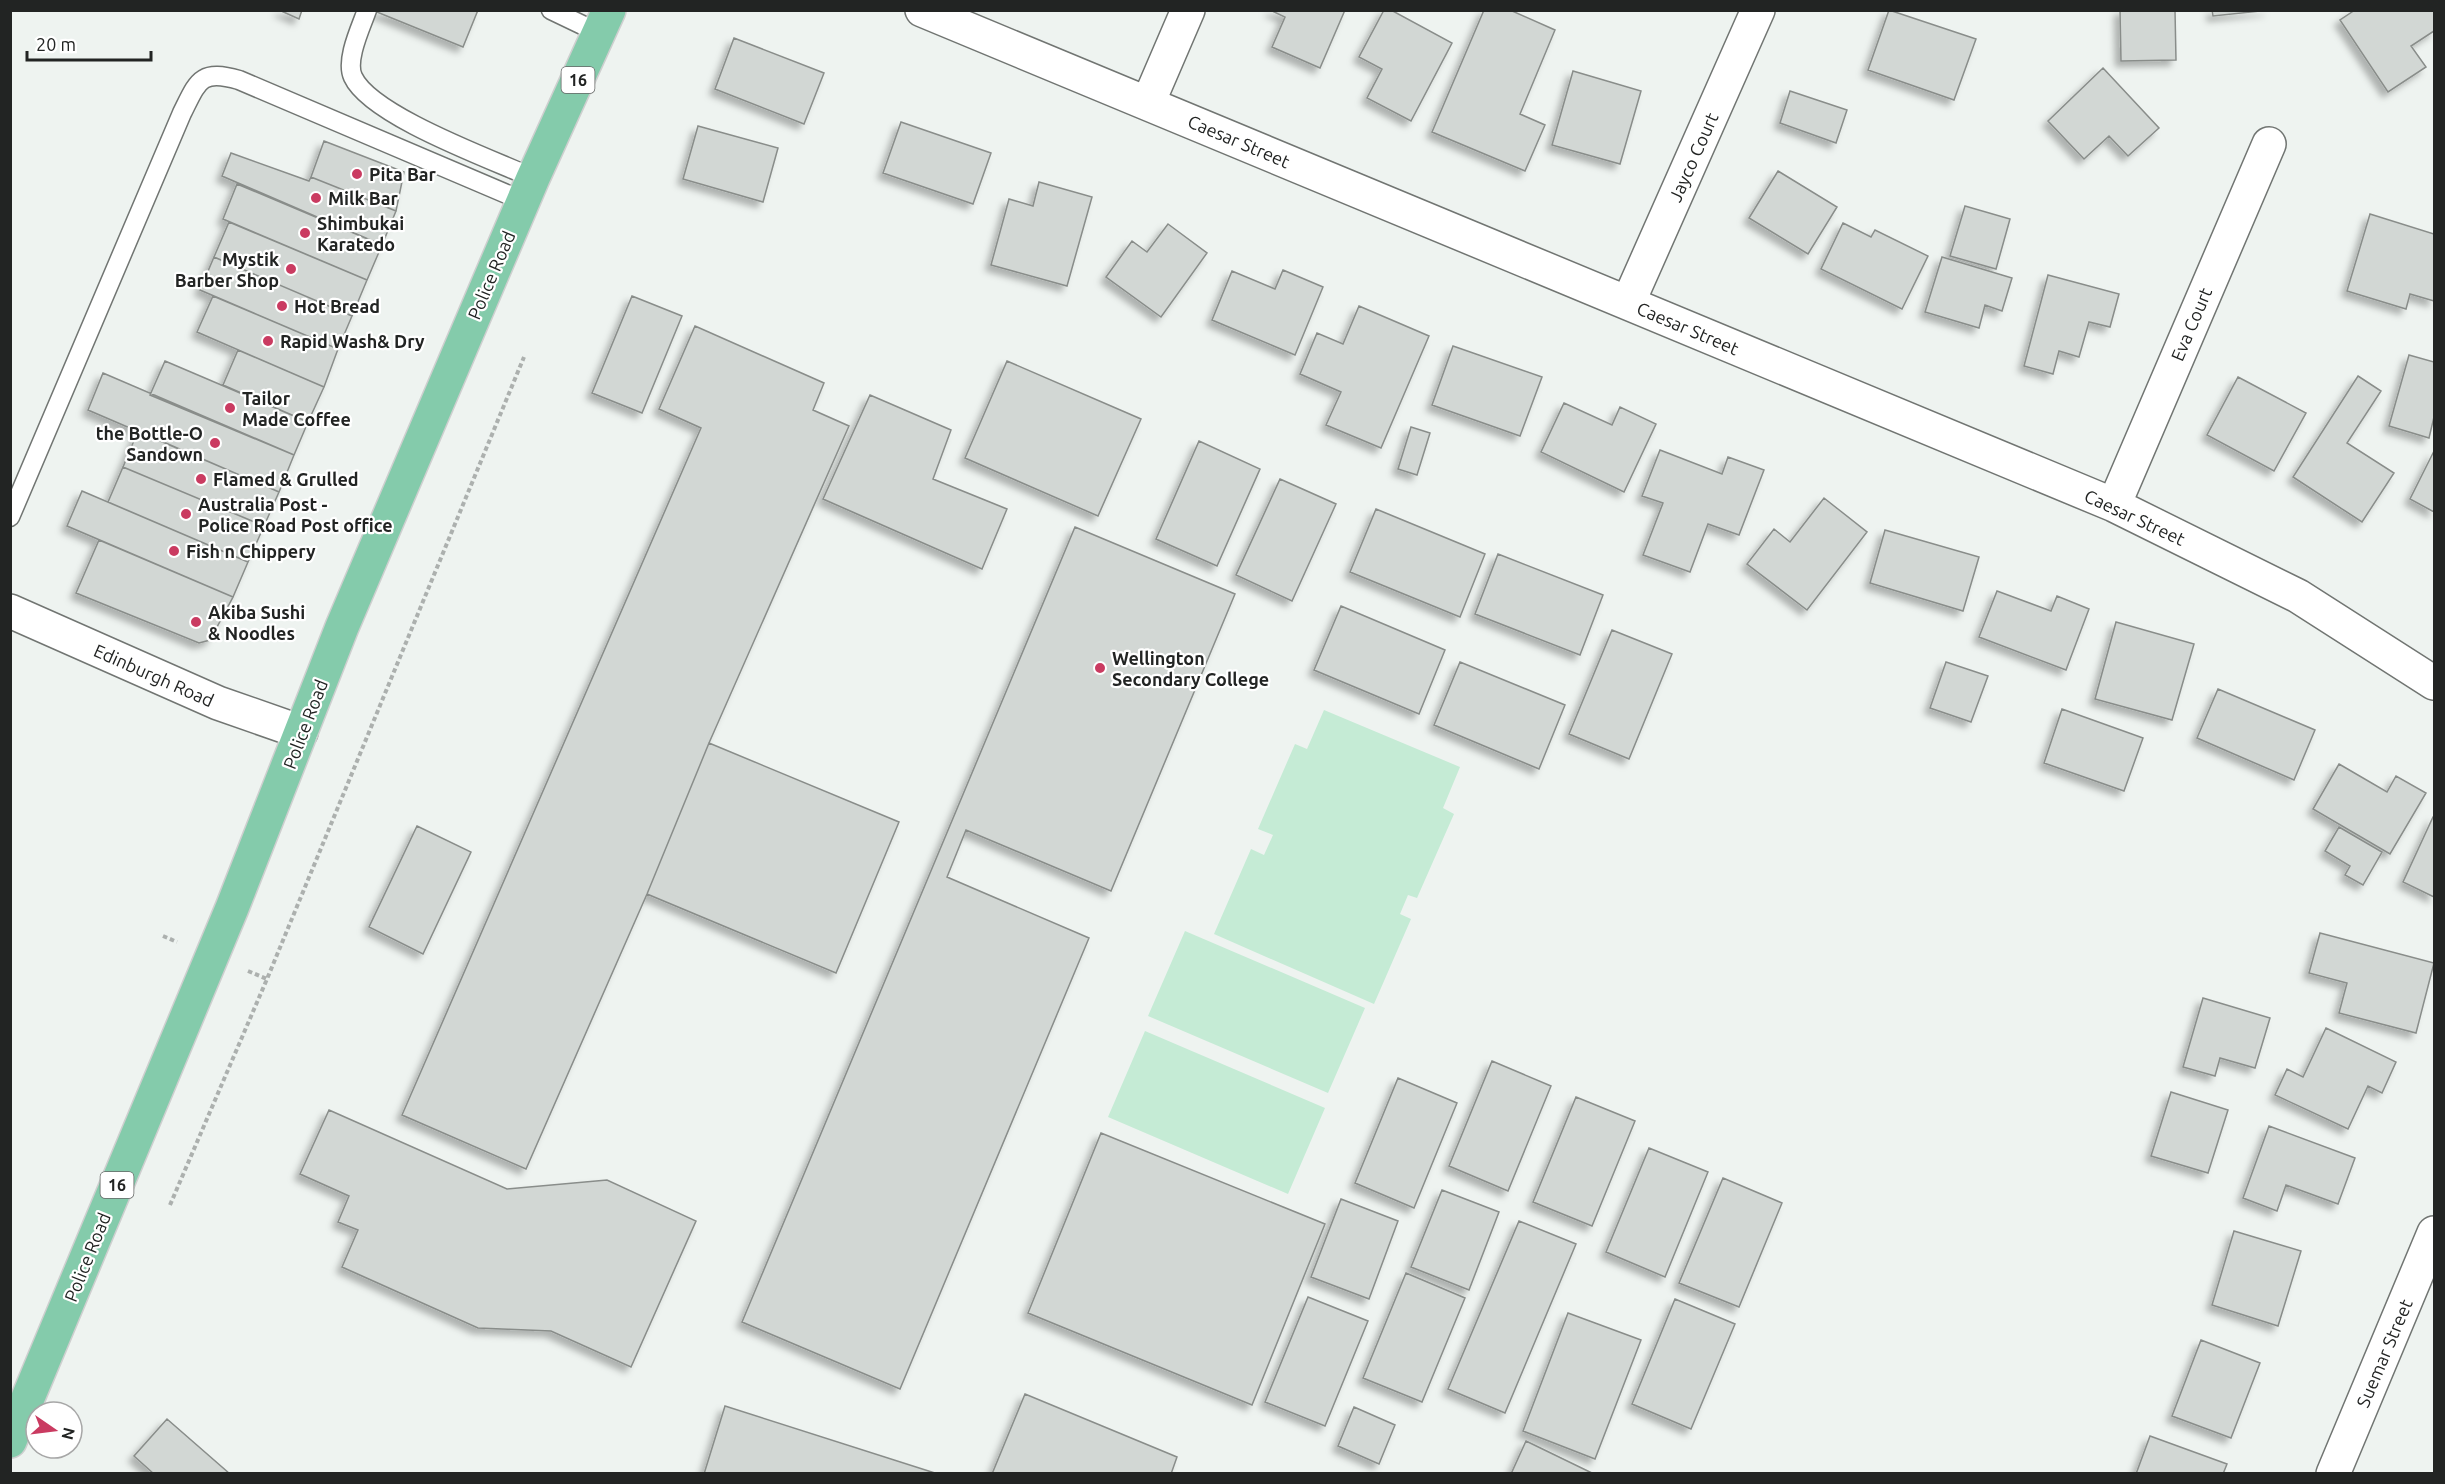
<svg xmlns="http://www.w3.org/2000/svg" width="2445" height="1484" viewBox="0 0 2445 1484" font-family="Ubuntu,sans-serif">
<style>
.green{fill:#c5ebd5}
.building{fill:#d2d7d4;stroke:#898d8a;stroke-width:1.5;filter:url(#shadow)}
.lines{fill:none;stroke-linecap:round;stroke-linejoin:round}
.service-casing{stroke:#717572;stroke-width:21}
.minor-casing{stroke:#717572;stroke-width:36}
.primary-casing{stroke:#cecfcf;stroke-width:36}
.path{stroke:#acb0ae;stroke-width:4;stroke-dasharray:4.5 3;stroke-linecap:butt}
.service{stroke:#fff;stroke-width:18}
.minor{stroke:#fff;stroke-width:33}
.primary{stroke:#84cbab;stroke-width:33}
.poi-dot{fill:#ca3b61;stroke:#fff;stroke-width:2}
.labels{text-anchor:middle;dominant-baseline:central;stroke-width:4.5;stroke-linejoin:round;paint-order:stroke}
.shield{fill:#fff;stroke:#646665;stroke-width:1.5}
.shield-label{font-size:16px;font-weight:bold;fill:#222423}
.street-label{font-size:18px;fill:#222423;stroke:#fff}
.poi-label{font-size:18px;font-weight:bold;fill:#222423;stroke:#fff;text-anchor:start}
</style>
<defs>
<filter id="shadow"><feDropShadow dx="-5.5" dy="5.5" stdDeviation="3" flood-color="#0004"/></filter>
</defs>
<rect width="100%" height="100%" fill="#eef3f0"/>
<!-- green -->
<path class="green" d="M1324,710L1460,767L1443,808L1454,814L1417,898L1408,895L1400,914L1411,919L1374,1004L1214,934L1251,849L1264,855L1273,835L1258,829L1295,744L1307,749Z
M1185,931L1365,1008L1328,1093L1148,1016Z
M1145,1031L1325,1108L1288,1194L1108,1117Z"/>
<!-- building -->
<path class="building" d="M279,10H302L299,19Z
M372,10H478L463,47Z
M1270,10H1345L1320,68L1272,47L1285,17Z
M1384,10H1391L1452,43L1411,121L1367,98L1382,69L1359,57Z
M1484,10H1510L1555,30L1520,114L1545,125L1525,171L1432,132Z
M1889,10L1976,39L1954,100L1868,70Z
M2120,10H2175L2176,60L2121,61Z
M2212,10H2270L2213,16Z
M2355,10H2434V31L2411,46L2426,67L2388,92L2340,20Z
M734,38L824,73L804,124L715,89Z
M2103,68L2159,128L2128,156L2109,136L2084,159L2048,121Z
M1573,71L1641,91L1620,164L1552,145Z
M1790,91L1847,110L1836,143L1780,123Z
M901,122L991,153L973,204L883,173Z
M698,126L778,148L763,202L683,179Z
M324,141L404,172L396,211L311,177Z
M231,153L309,181L311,177L396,211L382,245L222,176Z
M1778,171L1837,207L1808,254L1749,218Z
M1039,182L1092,197L1067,286L991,265L1009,199L1033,206Z
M237,184L382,245L367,280L223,219Z
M1965,206L2010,219L1996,269L1950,256Z
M2370,214L2434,234V301L2410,294L2406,309L2347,291Z
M229,222L367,280L352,316L214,257Z
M1843,223L1871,237L1875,230L1928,256L1902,309L1821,269Z
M1168,224L1207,253L1161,317L1106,277L1132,241L1147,252Z
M214,257L352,316L338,349L200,290Z
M1942,257L2012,278L2002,311L1985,305L1979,328L1925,312Z
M1283,270L1323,287L1295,355L1212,320L1232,271L1275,289Z
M2048,275L2119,294L2110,327L2089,322L2079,357L2059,351L2053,374L2024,366Z
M213,296L338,349L324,387L197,332Z
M632,296L682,316L642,413L592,393Z
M1359,306L1429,336L1381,448L1326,425L1341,392L1300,374L1317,333L1343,344Z
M695,326L824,383L813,410L849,426L709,743L647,894L526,1169L402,1115L701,428L659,409Z
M1453,346L1542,377L1520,436L1432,405Z
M238,350L324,387L308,422L223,385Z
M2409,355L2434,362V417L2429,438L2389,426Z
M165,361L308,422L294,455L150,395Z
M1007,361L1141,419L1098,516L965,458Z
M103,373L294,455L279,492L88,410Z
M2358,376L2381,391L2347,443L2394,473L2362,522L2293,477Z
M2238,377L2306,413L2274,471L2207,435Z
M870,395L951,430L933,479L1007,509L982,569L823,499Z
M1564,403L1612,425L1620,407L1656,424L1624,492L1541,452Z
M1411,427L1430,433L1417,475L1398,469Z
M138,431L279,492L264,526L123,467Z
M1199,441L1260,469L1217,566L1156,539Z
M1660,450L1722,474L1728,457L1764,470L1739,535L1708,524L1690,572L1643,555L1663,503L1642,496Z
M2434,451V512L2410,499Z
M123,467L264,526L248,562L108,502Z
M1280,479L1336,504L1292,601L1236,575Z
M82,491L248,562L233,597L67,526Z
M1824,498L1867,532L1807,610L1747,564L1774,529L1790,542Z
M1376,509L1485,554L1460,617L1350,572Z
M1075,527L1235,594L1111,891L966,830L947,877L1089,938L900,1389L742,1322Z
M1885,530L1979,557L1963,611L1870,583Z
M99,540L233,597L210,640L199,643L76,593Z
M1498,554L1603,595L1580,655L1475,614Z
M1997,591L2051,611L2057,596L2089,609L2066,670L1979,637Z
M1341,606L1445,650L1419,714L1314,670Z
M2116,622L2194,644L2172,720L2095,699Z
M1612,630L1672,654L1629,759L1569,734Z
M1460,662L1565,705L1539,769L1434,725Z
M1946,662L1988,676L1971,722L1930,708Z
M2218,689L2315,730L2294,780L2197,738Z
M2062,709L2143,738L2124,791L2044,763Z
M709,743L899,822L836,973L647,894Z
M2339,764L2387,792L2396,776L2426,793L2390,854L2313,809Z
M2433,817H2434V897L2403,882Z
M417,826L471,852L423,954L369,927Z
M2339,827L2382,852L2363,885L2345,875L2350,866L2325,851Z
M2320,933L2434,963L2416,1033L2339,1013L2347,983L2309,973Z
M2203,998L2270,1018L2255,1068L2220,1058L2215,1076L2183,1067Z
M2326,1028L2396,1062L2382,1093L2368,1086L2348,1129L2275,1095L2287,1069L2303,1077Z
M1492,1061L1551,1086L1508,1191L1449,1166Z
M1398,1078L1457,1103L1414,1208L1355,1183Z
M2171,1092L2228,1110L2208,1173L2151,1156Z
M1576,1097L1635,1121L1592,1226L1533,1202Z
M329,1110L507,1189L607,1180L696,1221L631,1367L551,1331L478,1328L342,1267L358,1230L338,1222L349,1196L300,1174Z
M2269,1126L2355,1158L2338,1204L2286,1185L2277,1211L2243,1198Z
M1101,1133L1325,1224L1252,1405L1028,1313Z
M1649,1148L1708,1172L1665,1277L1606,1252Z
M1723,1178L1782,1203L1739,1307L1679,1283Z
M1442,1190L1499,1212L1469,1290L1411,1267Z
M1341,1199L1398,1221L1369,1299L1311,1277Z
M1519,1221L1576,1244L1505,1413L1448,1389Z
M2234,1231L2301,1251L2278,1326L2212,1305Z
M1406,1273L1465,1298L1422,1402L1363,1378Z
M1308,1297L1368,1321L1325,1426L1265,1402Z
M1675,1299L1735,1324L1691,1429L1632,1404Z
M1568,1313L1641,1340L1595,1459L1523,1431Z
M2201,1340L2260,1363L2231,1438L2172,1416Z
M1025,1394L1177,1457L1171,1474H992Z
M725,1406L938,1474H704Z
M1354,1407L1395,1425L1379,1464L1338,1446Z
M167,1419L230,1474H154L134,1456Z
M2150,1436L2227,1464L2223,1474H2136Z
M1526,1441L1594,1474H1511Z"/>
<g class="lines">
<defs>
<path id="service" d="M367,10C361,27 345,60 353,77C371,116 491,159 533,178
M551,10L599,33
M10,517L182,113C198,81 200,69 239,80L523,201"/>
<path id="minor" d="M922,10L2114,505L2298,596L2434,683
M1148,103L1188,10
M1628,303L1758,10
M2114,505L2269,144
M10,611L218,703L301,732
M2333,1474L2434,1233"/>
<path id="primary" d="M10,1441L232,908L342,627L533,178L609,10"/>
</defs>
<!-- service casing -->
<use href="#service" class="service-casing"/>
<!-- minor casing -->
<use href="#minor" class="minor-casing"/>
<!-- primary casing -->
<use href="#primary" class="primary-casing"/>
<!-- path -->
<path class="path" d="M163,936L177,942
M248,971L267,979
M170,1205L267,979L524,357"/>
<!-- service -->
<use href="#service" class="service"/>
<!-- minor -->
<use href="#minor" class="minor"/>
<!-- primary -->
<use href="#primary" class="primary"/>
</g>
<!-- markers -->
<g class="poi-dot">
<circle cx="357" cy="174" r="6"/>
<circle cx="316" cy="198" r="6"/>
<circle cx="305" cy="233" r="6"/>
<circle cx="291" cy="269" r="6"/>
<circle cx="282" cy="306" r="6"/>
<circle cx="268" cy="341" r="6"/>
<circle cx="230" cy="408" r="6"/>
<circle cx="215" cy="443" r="6"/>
<circle cx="201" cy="479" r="6"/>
<circle cx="186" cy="514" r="6"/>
<circle cx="174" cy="551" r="6"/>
<circle cx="196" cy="622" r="6"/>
<circle cx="1100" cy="668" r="6"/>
</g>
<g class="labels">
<!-- shield labels -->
<g class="shield">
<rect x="561.5" y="67" width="33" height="26" rx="4.5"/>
<rect x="100.5" y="1172" width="33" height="26" rx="4.5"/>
</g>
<g class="shield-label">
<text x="578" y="80">16</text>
<text x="117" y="1185">16</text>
</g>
<!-- street labels -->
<g class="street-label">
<text transform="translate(1239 141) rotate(23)">Caesar Street</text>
<text transform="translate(1693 157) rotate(-66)">Jayco Court</text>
<text transform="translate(491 275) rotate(-67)">Police Road</text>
<text transform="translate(2191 324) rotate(-67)">Eva Court</text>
<text transform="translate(1688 328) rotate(23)">Caesar Street</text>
<text transform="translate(2135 517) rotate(25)">Caesar Street</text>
<text transform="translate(154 675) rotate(24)">Edinburgh Road</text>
<text transform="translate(305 724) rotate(-69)">Police Road</text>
<text transform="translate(87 1257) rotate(-68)">Police Road</text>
<text transform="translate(2384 1353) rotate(-67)">Suemar Street</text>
</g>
<!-- poi labels -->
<g class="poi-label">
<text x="369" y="174">Pita Bar</text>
<text x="328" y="198">Milk Bar</text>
<text x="317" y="223">Shimbukai<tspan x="317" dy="21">Karatedo</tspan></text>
<text x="279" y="259" text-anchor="end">Mystik<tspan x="279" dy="21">Barber Shop</tspan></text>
<text x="294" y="306">Hot Bread</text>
<text x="280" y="341">Rapid Wash&amp; Dry</text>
<text x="242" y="398">Tailor<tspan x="242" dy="21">Made Coffee</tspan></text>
<text x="203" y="433" text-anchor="end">the Bottle-O<tspan x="203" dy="21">Sandown</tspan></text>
<text x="213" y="479">Flamed &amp; Grulled</text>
<text x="198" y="504">Australia Post -<tspan x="198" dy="21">Police Road Post office</tspan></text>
<text x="186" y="551">Fish n Chippery</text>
<text x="208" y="612">Akiba Sushi<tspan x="208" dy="21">&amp; Noodles</tspan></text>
<text x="1112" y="658">Wellington<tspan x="1112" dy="21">Secondary College</tspan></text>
</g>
</g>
<!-- border -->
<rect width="2445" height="1484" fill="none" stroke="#222423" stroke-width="24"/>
<!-- north arrow -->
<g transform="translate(54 1430) rotate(104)"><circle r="28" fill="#ffffff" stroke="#a7a7a7" stroke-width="1.5"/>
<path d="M0-4.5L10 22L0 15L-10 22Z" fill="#ca3b61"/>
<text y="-9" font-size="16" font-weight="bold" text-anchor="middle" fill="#222423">N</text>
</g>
<!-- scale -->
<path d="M27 51v9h124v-9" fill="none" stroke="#222423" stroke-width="3"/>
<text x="36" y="51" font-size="18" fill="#222423" stroke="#ffffff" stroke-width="4.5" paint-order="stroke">20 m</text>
</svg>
